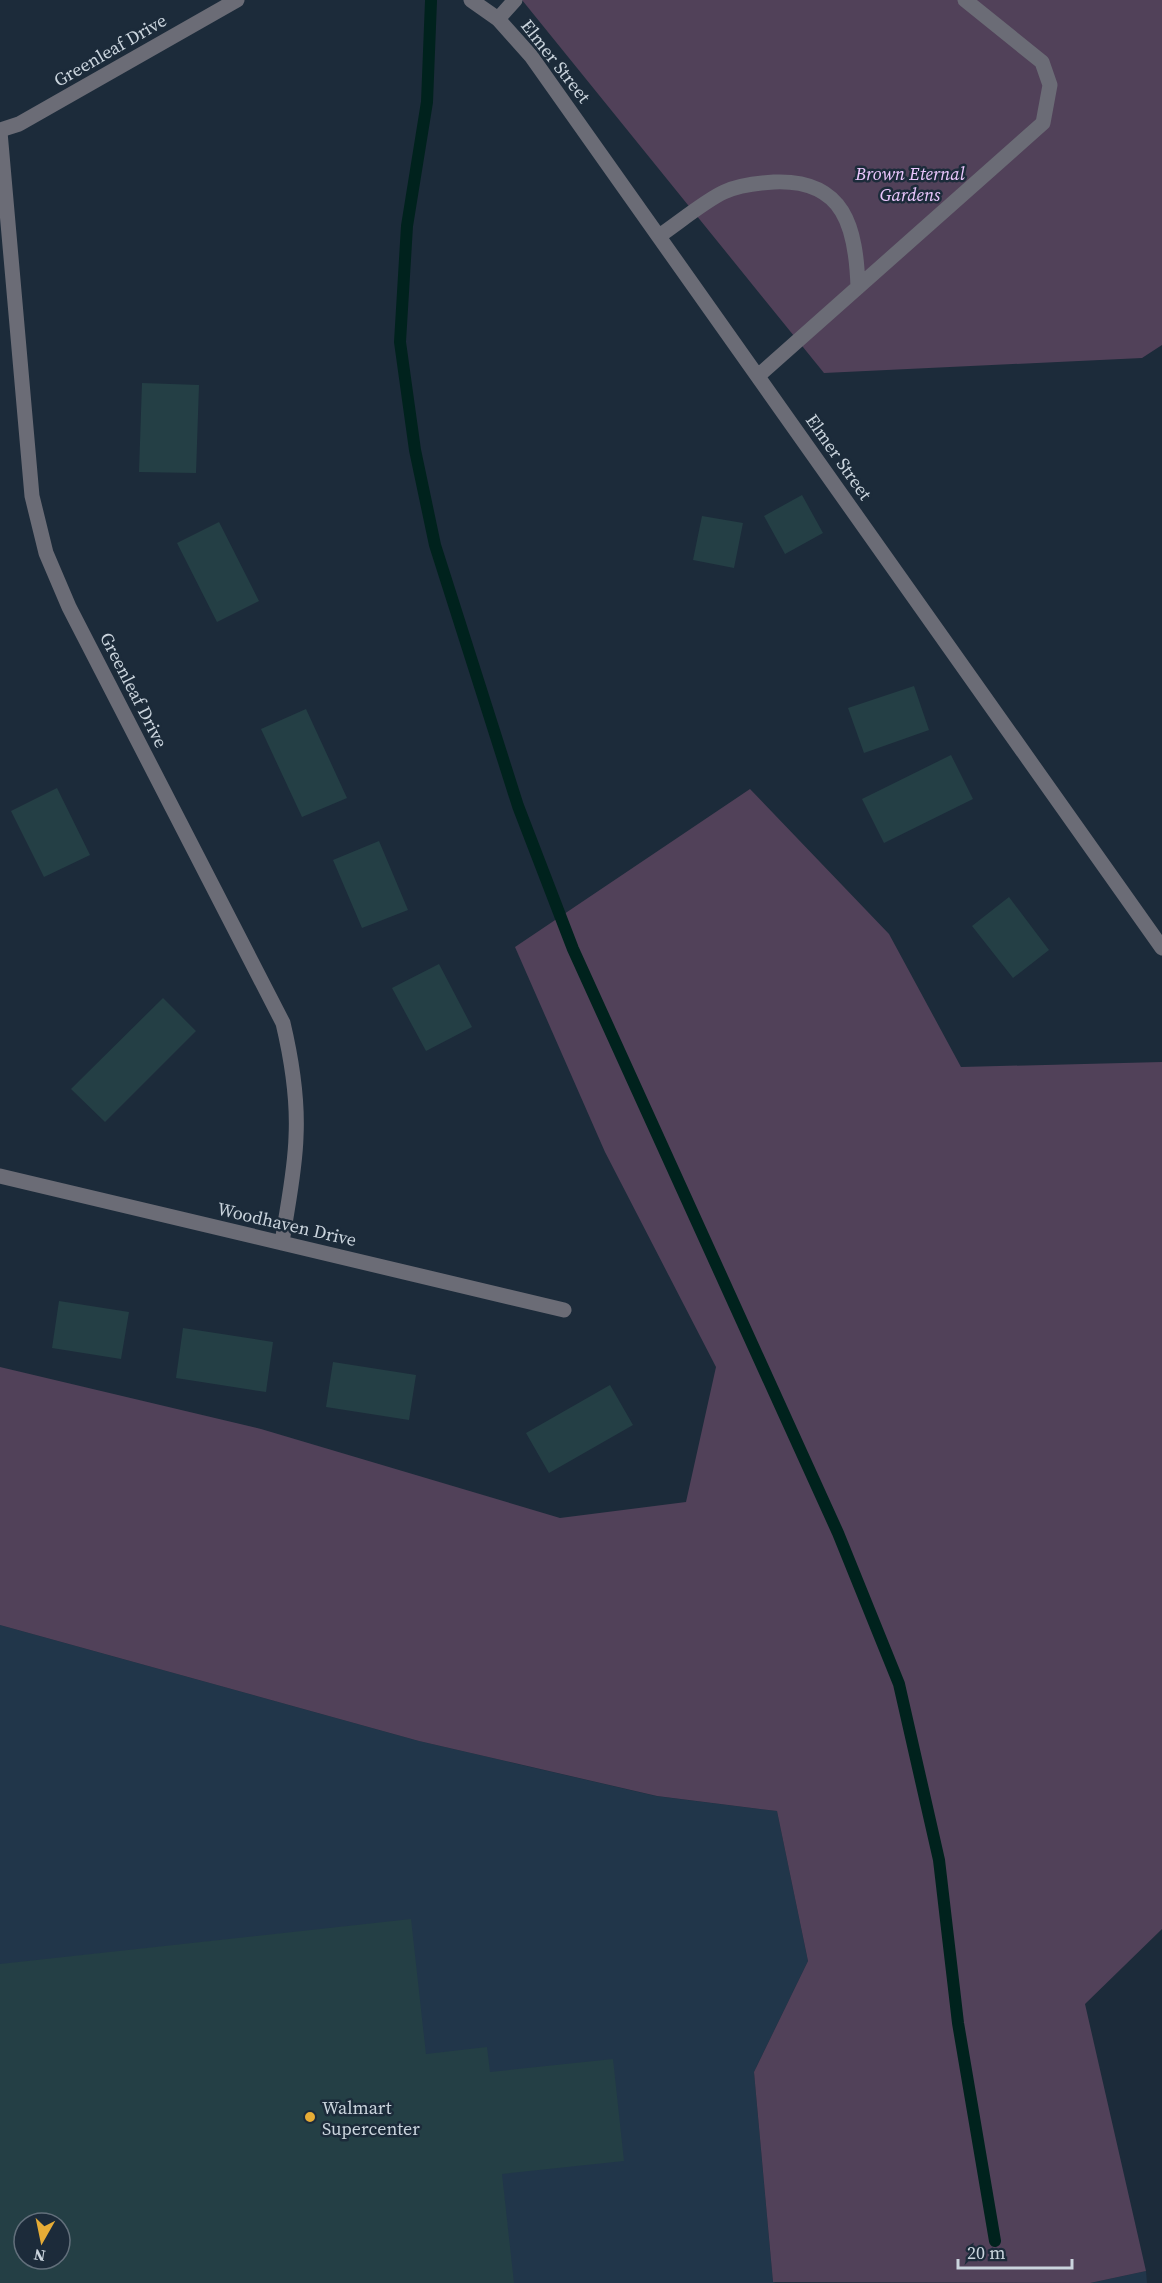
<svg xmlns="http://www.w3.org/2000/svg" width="1162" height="2283" viewBox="0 0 1162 2283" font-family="'Source Serif 4',serif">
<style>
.built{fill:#21364a;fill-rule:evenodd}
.green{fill:#514159}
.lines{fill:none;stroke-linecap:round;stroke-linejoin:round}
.stream{stroke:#00221d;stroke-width:12}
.building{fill:#243f45;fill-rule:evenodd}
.minor{stroke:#6b6c76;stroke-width:15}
.poi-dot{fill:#e6ac36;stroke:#1c2b3a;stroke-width:2}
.labels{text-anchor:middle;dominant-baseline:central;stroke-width:5;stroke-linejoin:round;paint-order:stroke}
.street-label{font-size:18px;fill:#cad4dd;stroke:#1c2b3a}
.park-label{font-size:18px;font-style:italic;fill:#ebc7fd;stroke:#1c2b3a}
.poi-label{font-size:18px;fill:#cad4dd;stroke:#1c2b3a;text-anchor:start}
</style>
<rect width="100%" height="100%" fill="#1c2b3a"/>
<!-- built -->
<path class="built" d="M0,1625L419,1741L656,1796L777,1811L808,1961L754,2072L773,2282L776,2283H0ZM24,2223H60V2259H24Z
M1146,2271L1147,2283H1090Z"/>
<!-- green -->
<path class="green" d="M522,0H1162V345L1142,358L824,373Z
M750,789L889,934L961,1067L1162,1062V1929L1085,2004L1146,2271L1090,2283L773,2282L754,2072L808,1961L777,1811L657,1796L419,1741L0,1625V1367L261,1429L560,1518L686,1502L716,1367L605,1152L515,947Z"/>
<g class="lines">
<!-- stream -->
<path class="stream" d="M431,1L427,102L407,226L400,342L415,450L435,545L518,806L573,949L838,1533L899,1684L939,1860L958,2023L995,2241"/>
</g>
<!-- building -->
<path class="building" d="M142,383L199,385L196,473L139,472Z
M802,495L823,533L785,554L764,516Z
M702,516L743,523L734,568L693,560Z
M219,522L259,601L217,622L177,543Z
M914,686L929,730L864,753L848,708Z
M306,709L347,798L302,817L261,729Z
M951,755L973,799L884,843L862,799Z
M57,788L90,855L44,877L11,811Z
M379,841L408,910L362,928L333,860Z
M1009,897L1049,950L1013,978L972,926Z
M439,964L472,1027L426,1051L392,988Z
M163,998L196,1031L105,1122L71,1089Z
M59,1301L129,1312L121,1359L52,1348Z
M183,1328L273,1342L266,1392L176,1378Z
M333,1362L416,1375L409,1420L326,1407Z
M610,1385L633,1425L549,1473L526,1433Z
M411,1919L426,2054L487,2047L490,2072L613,2059L624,2161L502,2174L514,2283H0V1964ZM24,2223H60V2259H24Z"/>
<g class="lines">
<!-- minor -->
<path class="minor" d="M471,0L498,19L531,56L1162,948
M498,19L515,0
M0,130L19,124L237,0
M0,132L32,496L46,553L69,607L283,1023C292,1061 298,1098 296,1137C295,1172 287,1208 282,1243
M659,236C677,224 706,200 724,192C739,185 757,183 774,182C845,179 856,228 858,287
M758,376L1043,123L1050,85L1042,62L965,0
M0,1176L564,1310"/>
</g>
<!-- markers -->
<circle class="poi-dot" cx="310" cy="2117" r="6"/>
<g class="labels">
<!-- street labels -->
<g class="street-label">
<text transform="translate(110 50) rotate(-30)">Greenleaf Drive</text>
<text transform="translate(556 61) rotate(52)">Elmer Street</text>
<text transform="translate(839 457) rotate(55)">Elmer Street</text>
<text transform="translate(134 690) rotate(63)">Greenleaf Drive</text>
<text transform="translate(287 1224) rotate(13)">Woodhaven Drive</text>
</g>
<!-- park labels -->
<g class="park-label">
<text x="910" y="173">Brown Eternal<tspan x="910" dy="21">Gardens</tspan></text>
</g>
<!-- poi labels -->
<g class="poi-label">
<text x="322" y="2107">Walmart<tspan x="322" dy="21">Supercenter</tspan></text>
</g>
</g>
<!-- north arrow -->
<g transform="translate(42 2241) rotate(189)"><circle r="28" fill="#1c2b3a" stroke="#626f7b" stroke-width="1.5"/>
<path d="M0-4.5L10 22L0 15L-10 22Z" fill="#e6ac36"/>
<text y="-9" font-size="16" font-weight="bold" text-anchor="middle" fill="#cad4dd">N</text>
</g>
<!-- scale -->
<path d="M958 2259v9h114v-9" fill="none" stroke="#cad4dd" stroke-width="3"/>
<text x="967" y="2259" font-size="18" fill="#cad4dd" stroke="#1c2b3a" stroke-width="4.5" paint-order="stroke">20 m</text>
</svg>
